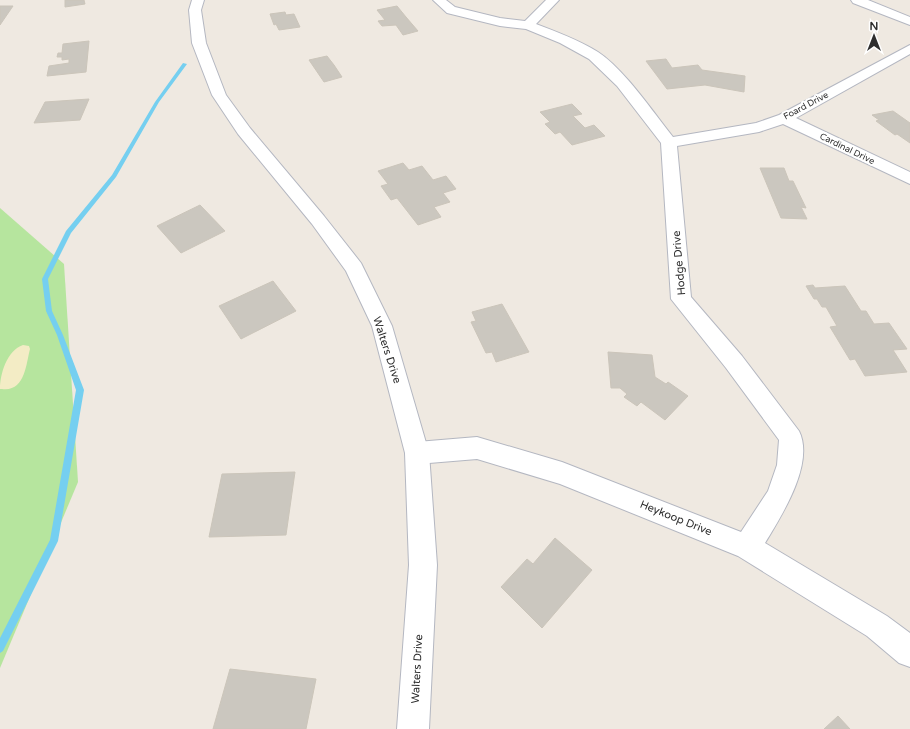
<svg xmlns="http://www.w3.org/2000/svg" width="910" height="729" viewBox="0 0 910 729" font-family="'Varela Round',sans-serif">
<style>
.green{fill:#b6e59e}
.sand{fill:#f3ecc5}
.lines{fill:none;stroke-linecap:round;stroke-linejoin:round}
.stream{fill:#75cff0;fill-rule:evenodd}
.building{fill:#cbc7bf;stroke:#cbc5ba}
.minor-casing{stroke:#b4b7c1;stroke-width:2}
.tertiary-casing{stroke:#b4b7c1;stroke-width:2}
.minor{fill:#fff;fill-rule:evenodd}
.tertiary{fill:#fff;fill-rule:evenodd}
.labels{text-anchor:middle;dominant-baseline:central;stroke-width:4;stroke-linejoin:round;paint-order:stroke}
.far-street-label{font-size:9px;fill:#2e2e2e;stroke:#fff}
.street-label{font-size:11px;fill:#2e2e2e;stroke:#fff}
</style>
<rect width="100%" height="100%" fill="#efe9e1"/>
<!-- green -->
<path class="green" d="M0,208L64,264L78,482L0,668Z"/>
<!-- sand -->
<path class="sand" d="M23,345L29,346L30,349C26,364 25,392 2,389H0C0,374 7,350 23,345Z"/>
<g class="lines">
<!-- stream -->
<path class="stream" d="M183,63L187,64L159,102L116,177L71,233L48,279L52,311L63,335L84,390L58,541L3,651L0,653V638L50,540L76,390L57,335L46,311L42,279L66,231L112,175L155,102Z"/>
</g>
<!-- building -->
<path class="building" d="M65,0H84L85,4L65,7Z
M0,6H13L0,25Z
M397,6L406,17L418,31L403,35L396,25L382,26L378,21L385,20L377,10Z
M285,12L286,15L294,14L300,27L279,30L276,24L274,25L270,14Z
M89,41L86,72L47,76L49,66L69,63V59L62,60V57H57L58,53H62L63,44Z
M327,56L334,65L342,77L324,82L309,60Z
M666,59L672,68L698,65L702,70L745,76L744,92L705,85L667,89L646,61Z
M89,99L80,120L34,123L45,102Z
M572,104L582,114L573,116L585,128L594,125L605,136L572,145L560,132L555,134L545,124L550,122L540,112Z
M893,111L910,123V143L897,134L895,135L876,121L879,120L872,115Z
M403,163L409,170L422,166L433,180L446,176L456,189L443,193L450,202L434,207L441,217L418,225L397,198L391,200L381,186L388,184L378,171Z
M760,168H784L789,181H793L806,208L801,207L807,219L781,218Z
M200,205L225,231L181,253L157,226Z
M273,281L296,311L241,339L219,306Z
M813,285L815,288L845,286L861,311H866L874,324L889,323L907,349L893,350L907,372L865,376L855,359L850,360L830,327L837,326L826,307H822L817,299H814L806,286Z
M502,304L529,352L496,362L492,352L486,353L471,322L476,321L472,312Z
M608,352L652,355L655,377L666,384L668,382L688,396L665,420L641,402L637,406L624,397L627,394L620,388H611Z
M295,472L286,535L209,537L222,474Z
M555,538L592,570L542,628L501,587L527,559L533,564Z
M230,669L316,679L306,729H213Z
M838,716L850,729H824Z"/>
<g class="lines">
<defs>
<path id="minor" d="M433,0H446L455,7L500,18L525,21L546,0H559L536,24C557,32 579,40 598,52C624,69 653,112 673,137L756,123L779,115L910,45V54L796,118L910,172V184L783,124L759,132L677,146L691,297L742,356L799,431C815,463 782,515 765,543L887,616L910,633V667L899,663L867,636L738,556L560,484L477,459L417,464L408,461L405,453L408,445L417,442L477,437L562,462L741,532L768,491L777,465L779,440L726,368L671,299L661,143L617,86L589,59L560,43L526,29L500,26L447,13Z
M851,0H868L910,17V25L853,3Z"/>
<path id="tertiary" d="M192,0H204L201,10L206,43L226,95L250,128L324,216L361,263L392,326L429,453L437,565L429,729H397L409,565L405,453L372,326L346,271L312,224L238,134L212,95L192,43L189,10Z"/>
</defs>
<!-- minor casing -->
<use href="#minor" class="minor-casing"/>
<!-- tertiary casing -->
<use href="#tertiary" class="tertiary-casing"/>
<!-- minor -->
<use href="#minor" class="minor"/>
<!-- tertiary -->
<use href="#tertiary" class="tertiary"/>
</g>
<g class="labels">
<!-- far-street labels -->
<g class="far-street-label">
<text transform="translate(806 106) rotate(-28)">Foard Drive</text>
<text transform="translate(847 149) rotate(26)">Cardinal Drive</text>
</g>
<!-- street labels -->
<g class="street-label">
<text transform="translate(679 263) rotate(-95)">Hodge Drive</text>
<text transform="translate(387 350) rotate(72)">Walters Drive</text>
<text transform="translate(676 518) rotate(22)">Heykoop Drive</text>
<text transform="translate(417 669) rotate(-87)">Walters Drive</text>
</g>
</g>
<!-- north arrow -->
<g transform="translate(874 36)" stroke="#ffffff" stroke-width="3" paint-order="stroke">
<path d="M0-3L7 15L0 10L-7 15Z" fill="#2e2e2e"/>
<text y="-6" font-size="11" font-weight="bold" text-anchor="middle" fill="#2e2e2e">N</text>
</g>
</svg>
